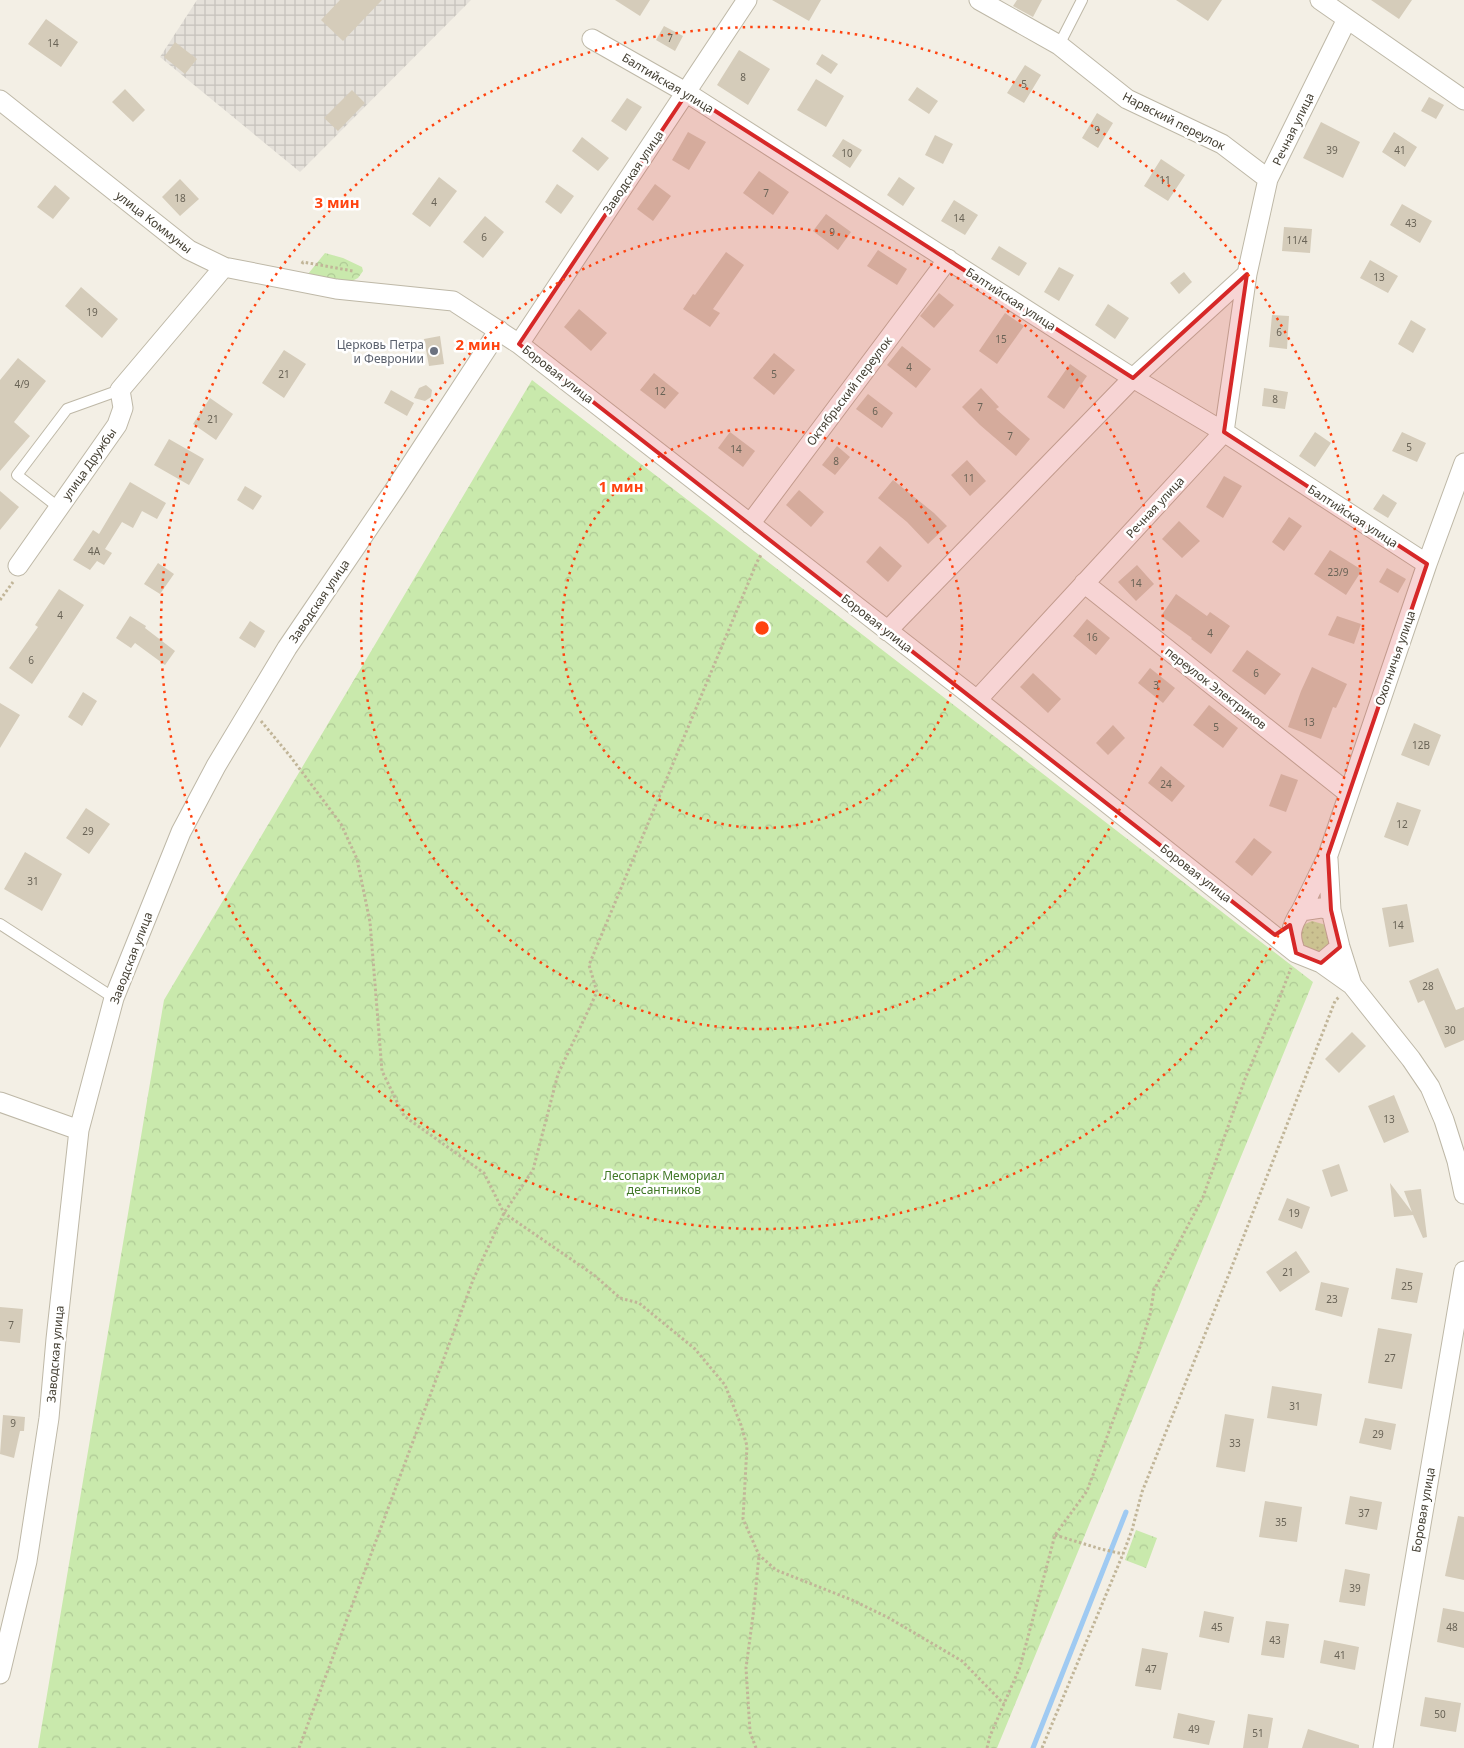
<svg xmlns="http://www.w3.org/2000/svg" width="1464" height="1748" viewBox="0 0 1464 1748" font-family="'Noto Sans',sans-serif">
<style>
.industrial{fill:url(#industrial-grid)}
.grass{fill:url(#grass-dots)}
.park{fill:url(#park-crowns)}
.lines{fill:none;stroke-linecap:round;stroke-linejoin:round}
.stream{stroke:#9fcaf2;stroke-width:5}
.building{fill:#d5ccba}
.lane-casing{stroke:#beb8a7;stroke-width:12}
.street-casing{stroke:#beb8a7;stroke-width:21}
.path{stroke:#c1b598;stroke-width:3;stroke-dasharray:2.5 2.5;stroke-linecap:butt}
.lane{stroke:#fff;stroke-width:10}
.street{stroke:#fff;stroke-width:19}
.marked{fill:#d62828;fill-opacity:0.2;stroke:#d62828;stroke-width:4;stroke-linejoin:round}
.ring{fill:none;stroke:#ff430f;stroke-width:2.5;stroke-dasharray:2.5 5}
.worship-dot{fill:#6b7280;stroke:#fff;stroke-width:2}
.labels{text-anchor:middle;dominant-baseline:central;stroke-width:5;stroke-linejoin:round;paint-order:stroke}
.number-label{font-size:10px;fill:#696356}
.street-label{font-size:12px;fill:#454034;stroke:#fff}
.worship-label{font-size:12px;fill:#5b616d;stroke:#fff;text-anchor:end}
.park-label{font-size:12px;fill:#407826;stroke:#fff}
.centre{fill:#ff430f;stroke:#fff;stroke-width:2.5}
.ring-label{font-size:15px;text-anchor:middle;font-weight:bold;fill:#ff430f;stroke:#fff;stroke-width:5;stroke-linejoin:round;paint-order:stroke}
</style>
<defs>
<pattern id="industrial-grid" width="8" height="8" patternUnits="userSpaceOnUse" patternTransform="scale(1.25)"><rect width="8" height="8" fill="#e5e1da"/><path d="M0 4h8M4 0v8" fill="none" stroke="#c6c2bc"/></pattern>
<pattern id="grass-dots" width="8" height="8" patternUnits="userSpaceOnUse" patternTransform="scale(1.25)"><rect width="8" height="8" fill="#c9e9ac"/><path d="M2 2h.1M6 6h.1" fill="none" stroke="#aec995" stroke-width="1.8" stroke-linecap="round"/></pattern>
<pattern id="park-crowns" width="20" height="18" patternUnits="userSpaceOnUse" patternTransform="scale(1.25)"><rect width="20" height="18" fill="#c9e9ac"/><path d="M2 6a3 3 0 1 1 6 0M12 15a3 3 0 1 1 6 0" fill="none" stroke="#aec995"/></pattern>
</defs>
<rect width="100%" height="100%" fill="#f3efe5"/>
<!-- industrial -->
<path class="industrial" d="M197,0H471L300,172L160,57Z"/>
<!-- grass -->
<path class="grass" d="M1312,921L1326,925L1331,944L1318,956L1299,943L1303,925Z"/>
<!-- park -->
<path class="park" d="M325,253L343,258L362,267L363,271L358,278L350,282L308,274Z
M532,380L1313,982L997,1748H38L164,1000Z
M1136,1530L1157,1538L1146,1568L1125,1560Z"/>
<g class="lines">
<!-- stream -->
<path class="stream" d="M1033,1748L1126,1512"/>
</g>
<!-- building -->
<path class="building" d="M340,0H382L343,41L321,20Z
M615,0H650L640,16Z
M772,0H821L809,21Z
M1017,0H1042L1033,17L1013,6Z
M1176,0H1222L1208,21Z
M1371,0H1412L1399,19Z
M46,19L78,42L61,67L28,44Z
M664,26L683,36L675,51L656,40Z
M175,42L197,59L185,74L164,57Z
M739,50L770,69L748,105L717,85Z
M822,54L838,64L831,74L816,64Z
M1025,65L1041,75L1024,103L1007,93Z
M816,79L844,96L826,127L797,110Z
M917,87L938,101L929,114L908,100Z
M125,89L145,110L133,122L112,102Z
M352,90L365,103L338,131L324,118Z
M1429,97L1444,105L1436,119L1421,111Z
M627,98L642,107L626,131L611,121Z
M1097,113L1113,123L1098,148L1082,138Z
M1321,122L1360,142L1343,178L1303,158Z
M688,132L706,142L689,170L672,160Z
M1394,132L1417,147L1405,167L1382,152Z
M935,135L953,144L943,164L925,155Z
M582,137L609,158L598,171L572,151Z
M843,139L862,150L850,168L832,156Z
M1161,159L1185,175L1168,201L1144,186Z
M759,171L789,192L773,215L743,193Z
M439,177L457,191L430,227L412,214Z
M899,177L915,188L903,206L887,195Z
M180,179L199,199L180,216L162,197Z
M557,184L574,196L561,214L545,202Z
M655,184L671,196L653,221L637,209Z
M55,185L70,198L53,219L37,207Z
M954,200L978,215L965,235L941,221Z
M1402,204L1432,221L1420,243L1390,225Z
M826,214L851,232L838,250L813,231Z
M485,216L504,232L483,258L463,242Z
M1284,227L1312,229L1310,253L1282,251Z
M999,246L1027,263L1019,276L991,259Z
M878,250L907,269L897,285L867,266Z
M726,252L744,265L713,309L720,313L710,327L683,309L693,294L695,295Z
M1370,260L1398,276L1388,293L1360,278Z
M1059,267L1074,275L1059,301L1044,292Z
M1184,272L1192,282L1179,294L1170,283Z
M81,287L118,319L102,338L65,306Z
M939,293L954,305L934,328L920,316Z
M1108,304L1129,318L1115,339L1095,325Z
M579,309L607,333L591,351L564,327Z
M1005,313L1024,326L997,364L979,351Z
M1272,315L1289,316L1287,349L1269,347Z
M1411,320L1426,329L1413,353L1398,344Z
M440,336L444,364L429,366L424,339Z
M902,346L931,369L916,388L887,365Z
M284,350L306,364L284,398L262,383Z
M774,353L795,370L774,395L753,378Z
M18,358L46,381L14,422L30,436L0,471V380Z
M1070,364L1087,376L1064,409L1047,397Z
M654,373L679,393L665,409L640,390Z
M426,385L432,390L431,397L425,401L414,398L419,388Z
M981,388L999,407L996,409L1030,439L1016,456L980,425L962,407Z
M1264,388L1288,392L1285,409L1262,406Z
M391,390L414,403L407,416L384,403Z
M868,394L893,413L882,428L856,409Z
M210,398L233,414L216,440L193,424Z
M730,432L755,451L743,467L718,448Z
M1315,432L1331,443L1315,467L1299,456Z
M1402,432L1426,443L1417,462L1392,451Z
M169,439L204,459L189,485L154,465Z
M837,446L850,457L835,475L822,465Z
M967,460L986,481L970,496L951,475Z
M1224,476L1242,486L1223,518L1206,507Z
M893,480L934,513L947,526L928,544L907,522L878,498Z
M130,482L166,503L157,519L142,511L133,528L122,522L105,549L112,553L104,565L97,561L90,570L73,560L93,530L99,534Z
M245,486L262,496L253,510L237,500Z
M799,490L824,512L811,527L786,505Z
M0,491L19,507L0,530Z
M1383,494L1397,503L1388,518L1373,509Z
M1289,517L1302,526L1284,551L1272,542Z
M1179,521L1200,541L1182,558L1162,539Z
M880,546L902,566L888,582L866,562Z
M1330,550L1362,570L1346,595L1314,574Z
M158,563L174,574L160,594L144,584Z
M1137,565L1154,584L1136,601L1118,582Z
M1387,568L1406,579L1398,593L1379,582Z
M59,589L84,605L32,684L9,668L38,627L35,625Z
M1176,594L1207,616L1210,612L1230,626L1211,654L1191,639L1192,638L1161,616Z
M130,616L146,626L145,628L175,651L165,665L135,643L131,648L116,638Z
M1337,616L1361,624L1354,644L1328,635Z
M1087,619L1110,638L1096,655L1073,636Z
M250,621L265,631L255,648L239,638Z
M1247,650L1281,674L1265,695L1232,671Z
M1312,667L1347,684L1336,708L1333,707L1321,739L1288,727L1301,691Z
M1150,668L1175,688L1163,703L1138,683Z
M1033,673L1061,699L1048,713L1020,687Z
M83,692L97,701L82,726L68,717Z
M0,703L20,715L0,748Z
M1209,705L1238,728L1223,748L1193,725Z
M1414,723L1441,735L1429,766L1401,755Z
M1113,725L1125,738L1108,755L1096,743Z
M1161,766L1185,786L1172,802L1148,783Z
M1281,774L1298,780L1286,812L1269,806Z
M1397,802L1421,810L1408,846L1384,837Z
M86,808L110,824L89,854L66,838Z
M1254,838L1272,852L1252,876L1235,862Z
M25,852L62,874L42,911L4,889Z
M1407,904L1414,942L1389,947L1382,908Z
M1438,968L1456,1010L1464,1007V1040L1445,1048L1424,1000L1418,1003L1409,981Z
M1352,1032L1366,1046L1339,1073L1325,1059Z
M1394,1095L1409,1132L1384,1143L1368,1106Z
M1339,1164L1348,1191L1331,1197L1322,1170Z
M1390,1183L1412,1212L1404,1191L1421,1189L1427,1237L1423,1238L1413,1215L1394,1217Z
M1287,1198L1310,1207L1302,1229L1278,1220Z
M1296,1251L1310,1272L1280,1292L1266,1272Z
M1396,1268L1423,1273L1417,1303L1391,1299Z
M1321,1282L1349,1288L1342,1317L1315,1310Z
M0,1307L23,1309L20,1343L0,1341Z
M1378,1328L1412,1334L1402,1389L1368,1383Z
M1272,1386L1322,1394L1317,1426L1267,1418Z
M1225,1414L1254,1419L1245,1472L1216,1467Z
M3,1415L25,1417L24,1431H20L14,1458L0,1454Z
M1365,1418L1396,1424L1391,1450L1359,1443Z
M1350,1496L1382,1502L1377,1530L1345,1524Z
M1265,1501L1302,1507L1297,1542L1259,1537Z
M1458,1516L1464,1517V1580L1445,1576Z
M1345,1569L1370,1574L1365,1606L1339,1602Z
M1443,1608L1464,1612V1648L1437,1642Z
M1204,1611L1234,1617L1229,1643L1199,1637Z
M1266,1621L1289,1624L1284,1658L1261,1655Z
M1324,1640L1359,1647L1355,1670L1320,1663Z
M1142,1648L1168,1653L1161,1690L1135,1686Z
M1425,1697L1461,1703L1456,1732L1420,1726Z
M1178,1713L1215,1721L1209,1745L1173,1738Z
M1248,1714L1273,1718L1268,1748H1243Z
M1308,1729L1359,1745V1748H1302Z"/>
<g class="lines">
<defs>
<path id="lane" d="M1059,45L1082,0
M58,507L17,475L67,409L120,390
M0,924L114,998"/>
<path id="street" d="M979,0L1059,45L1127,99L1222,144L1268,179
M1320,0L1464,100
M592,39L687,93L1133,378L1224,432L1427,564
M0,100L189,250L224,267L336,289L453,301L519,344L977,700L1296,953
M519,344L747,0
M750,524L948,259
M18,566L117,425L123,408L120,390L224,267
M1084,583L1348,793
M887,631L1133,378L1247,274
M977,700L1224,432L1247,274L1268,179L1347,19
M1328,859L1331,910
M1301,911L1328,855L1427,564L1464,463
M1340,947L1321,963L1296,953C1289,936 1290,927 1301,911L1321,908L1331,910L1340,947L1352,985
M1321,963L1352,985L1411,1059L1430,1087L1444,1120L1457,1161L1464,1194
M0,1102L79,1130
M0,1674L27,1561L49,1418L56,1339L79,1130L114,998L181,832L216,766L287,648L395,489L499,330
M1383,1748L1464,1271"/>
</defs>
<!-- lane casing -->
<use href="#lane" class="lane-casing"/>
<!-- street casing -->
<use href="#street" class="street-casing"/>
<!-- path -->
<path class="path" d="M302,264L303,262L353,271
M0,600L13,582
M261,721L290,756L341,824L357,859L370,922L382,1071L404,1116L484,1173L504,1213L594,1275L620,1298L639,1303L695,1349L725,1385L741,1425L747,1446L743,1519L759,1555L776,1570L852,1600L889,1618L962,1661L1004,1704
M1055,1535L1101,1549L1123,1554
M299,1748L473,1280L504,1213L533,1170L558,1074L597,992L589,965L757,562L762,553
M756,1748L750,1732L746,1668L754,1608L759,1555
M987,1748L990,1736L1020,1667L1055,1535L1087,1491L1138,1353L1150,1315L1154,1290L1203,1197L1245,1079L1278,1002L1291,968
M1042,1748L1123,1554L1132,1530L1142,1492L1229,1274L1335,1001L1340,996"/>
<!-- lane -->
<use href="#lane" class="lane"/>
<!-- street -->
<use href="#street" class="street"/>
</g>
<!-- marked area -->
<path class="marked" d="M687,93L1133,378L1247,274L1224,432L1427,564L1328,855L1331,910L1340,947L1321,963L1296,953L1290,925L1275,935L519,344Z"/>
<!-- distance rings -->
<g class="ring">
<circle cx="762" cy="628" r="200"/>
<circle cx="762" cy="628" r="401"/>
<circle cx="762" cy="628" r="601"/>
</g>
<!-- markers -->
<circle class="worship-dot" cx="434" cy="351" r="5"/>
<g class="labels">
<!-- number labels -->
<g class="number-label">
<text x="670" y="38">7</text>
<text x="53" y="43">14</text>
<text x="743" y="77">8</text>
<text x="1024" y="84">5</text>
<text x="1097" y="130">9</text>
<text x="1332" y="150">39</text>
<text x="1400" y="150">41</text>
<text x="847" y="153">10</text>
<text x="1165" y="180">11</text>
<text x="766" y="193">7</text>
<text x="180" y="198">18</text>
<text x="434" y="202">4</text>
<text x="959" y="218">14</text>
<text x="1411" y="223">43</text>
<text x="832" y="232">9</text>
<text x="484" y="237">6</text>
<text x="1297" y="240">11/4</text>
<text x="1379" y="277">13</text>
<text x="92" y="312">19</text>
<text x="1279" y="332">6</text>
<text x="1001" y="339">15</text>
<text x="909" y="367">4</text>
<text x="284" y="374">21</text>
<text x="774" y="374">5</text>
<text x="22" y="384">4/9</text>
<text x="660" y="391">12</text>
<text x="1275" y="399">8</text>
<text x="980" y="407">7</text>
<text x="875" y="411">6</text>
<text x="213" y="419">21</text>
<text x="1010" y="436">7</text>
<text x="1409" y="447">5</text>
<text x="736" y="449">14</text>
<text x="836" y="461">8</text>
<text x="969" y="478">11</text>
<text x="94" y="551">4А</text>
<text x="1338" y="572">23/9</text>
<text x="1136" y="583">14</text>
<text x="60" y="615">4</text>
<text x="1210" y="633">4</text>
<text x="1092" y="637">16</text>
<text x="31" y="660">6</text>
<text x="1256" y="673">6</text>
<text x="1156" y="685">3</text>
<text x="1309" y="722">13</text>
<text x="1216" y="727">5</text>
<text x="1421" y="745">12В</text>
<text x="1166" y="784">24</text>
<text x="1402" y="824">12</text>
<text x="88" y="831">29</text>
<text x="33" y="881">31</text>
<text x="1398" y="925">14</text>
<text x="1428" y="986">28</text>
<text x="1450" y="1030">30</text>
<text x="1389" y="1119">13</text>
<text x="1294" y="1213">19</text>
<text x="1288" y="1272">21</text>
<text x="1407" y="1286">25</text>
<text x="1332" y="1299">23</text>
<text x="11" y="1325">7</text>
<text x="1390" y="1358">27</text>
<text x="1295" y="1406">31</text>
<text x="13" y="1423">9</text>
<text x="1378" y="1434">29</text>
<text x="1235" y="1443">33</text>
<text x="1364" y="1513">37</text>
<text x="1281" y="1522">35</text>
<text x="1355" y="1588">39</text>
<text x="1217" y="1627">45</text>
<text x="1452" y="1627">48</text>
<text x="1275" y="1640">43</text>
<text x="1340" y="1655">41</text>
<text x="1151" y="1669">47</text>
<text x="1440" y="1714">50</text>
<text x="1194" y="1729">49</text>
<text x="1258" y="1733">51</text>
</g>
<!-- street labels -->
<g class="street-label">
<text transform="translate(668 83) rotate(31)">Балтийская улица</text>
<text transform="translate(1174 121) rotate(27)">Нарвский переулок</text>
<text transform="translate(1293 129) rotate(-64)">Речная улица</text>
<text transform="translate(633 172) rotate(-56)">Заводская улица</text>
<text transform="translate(154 222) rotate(38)">улица Коммуны</text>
<text transform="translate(1011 299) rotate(33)">Балтийская улица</text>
<text transform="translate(558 374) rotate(38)">Боровая улица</text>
<text transform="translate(849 391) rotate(-53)">Октябрьский переулок</text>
<text transform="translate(89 464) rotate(-55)">улица Дружбы</text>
<text transform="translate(1155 507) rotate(-47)">Речная улица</text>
<text transform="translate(1353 516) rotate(33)">Балтийская улица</text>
<text transform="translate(319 601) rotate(-56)">Заводская улица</text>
<text transform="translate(877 623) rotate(38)">Боровая улица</text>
<text transform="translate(1395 658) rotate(-71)">Охотничья улица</text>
<text transform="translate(1216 688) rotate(38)">переулок Электриков</text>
<text transform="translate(1196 873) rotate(38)">Боровая улица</text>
<text transform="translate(131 958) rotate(-69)">Заводская улица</text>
<text transform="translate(55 1354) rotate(-85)">Заводская улица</text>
<text transform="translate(1423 1510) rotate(-80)">Боровая улица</text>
</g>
<!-- worship labels -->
<g class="worship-label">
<text x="424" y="344">Церковь Петра<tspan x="424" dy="14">и Февронии</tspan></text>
</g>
<!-- park labels -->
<g class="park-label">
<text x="664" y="1175">Лесопарк Мемориал<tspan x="664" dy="14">десантников</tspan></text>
</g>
</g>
<circle cx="762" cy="628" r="8" class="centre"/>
<g class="ring-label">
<text x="337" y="208">3 мин</text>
<text x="478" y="350">2 мин</text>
<text x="621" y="492">1 мин</text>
</g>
</svg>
